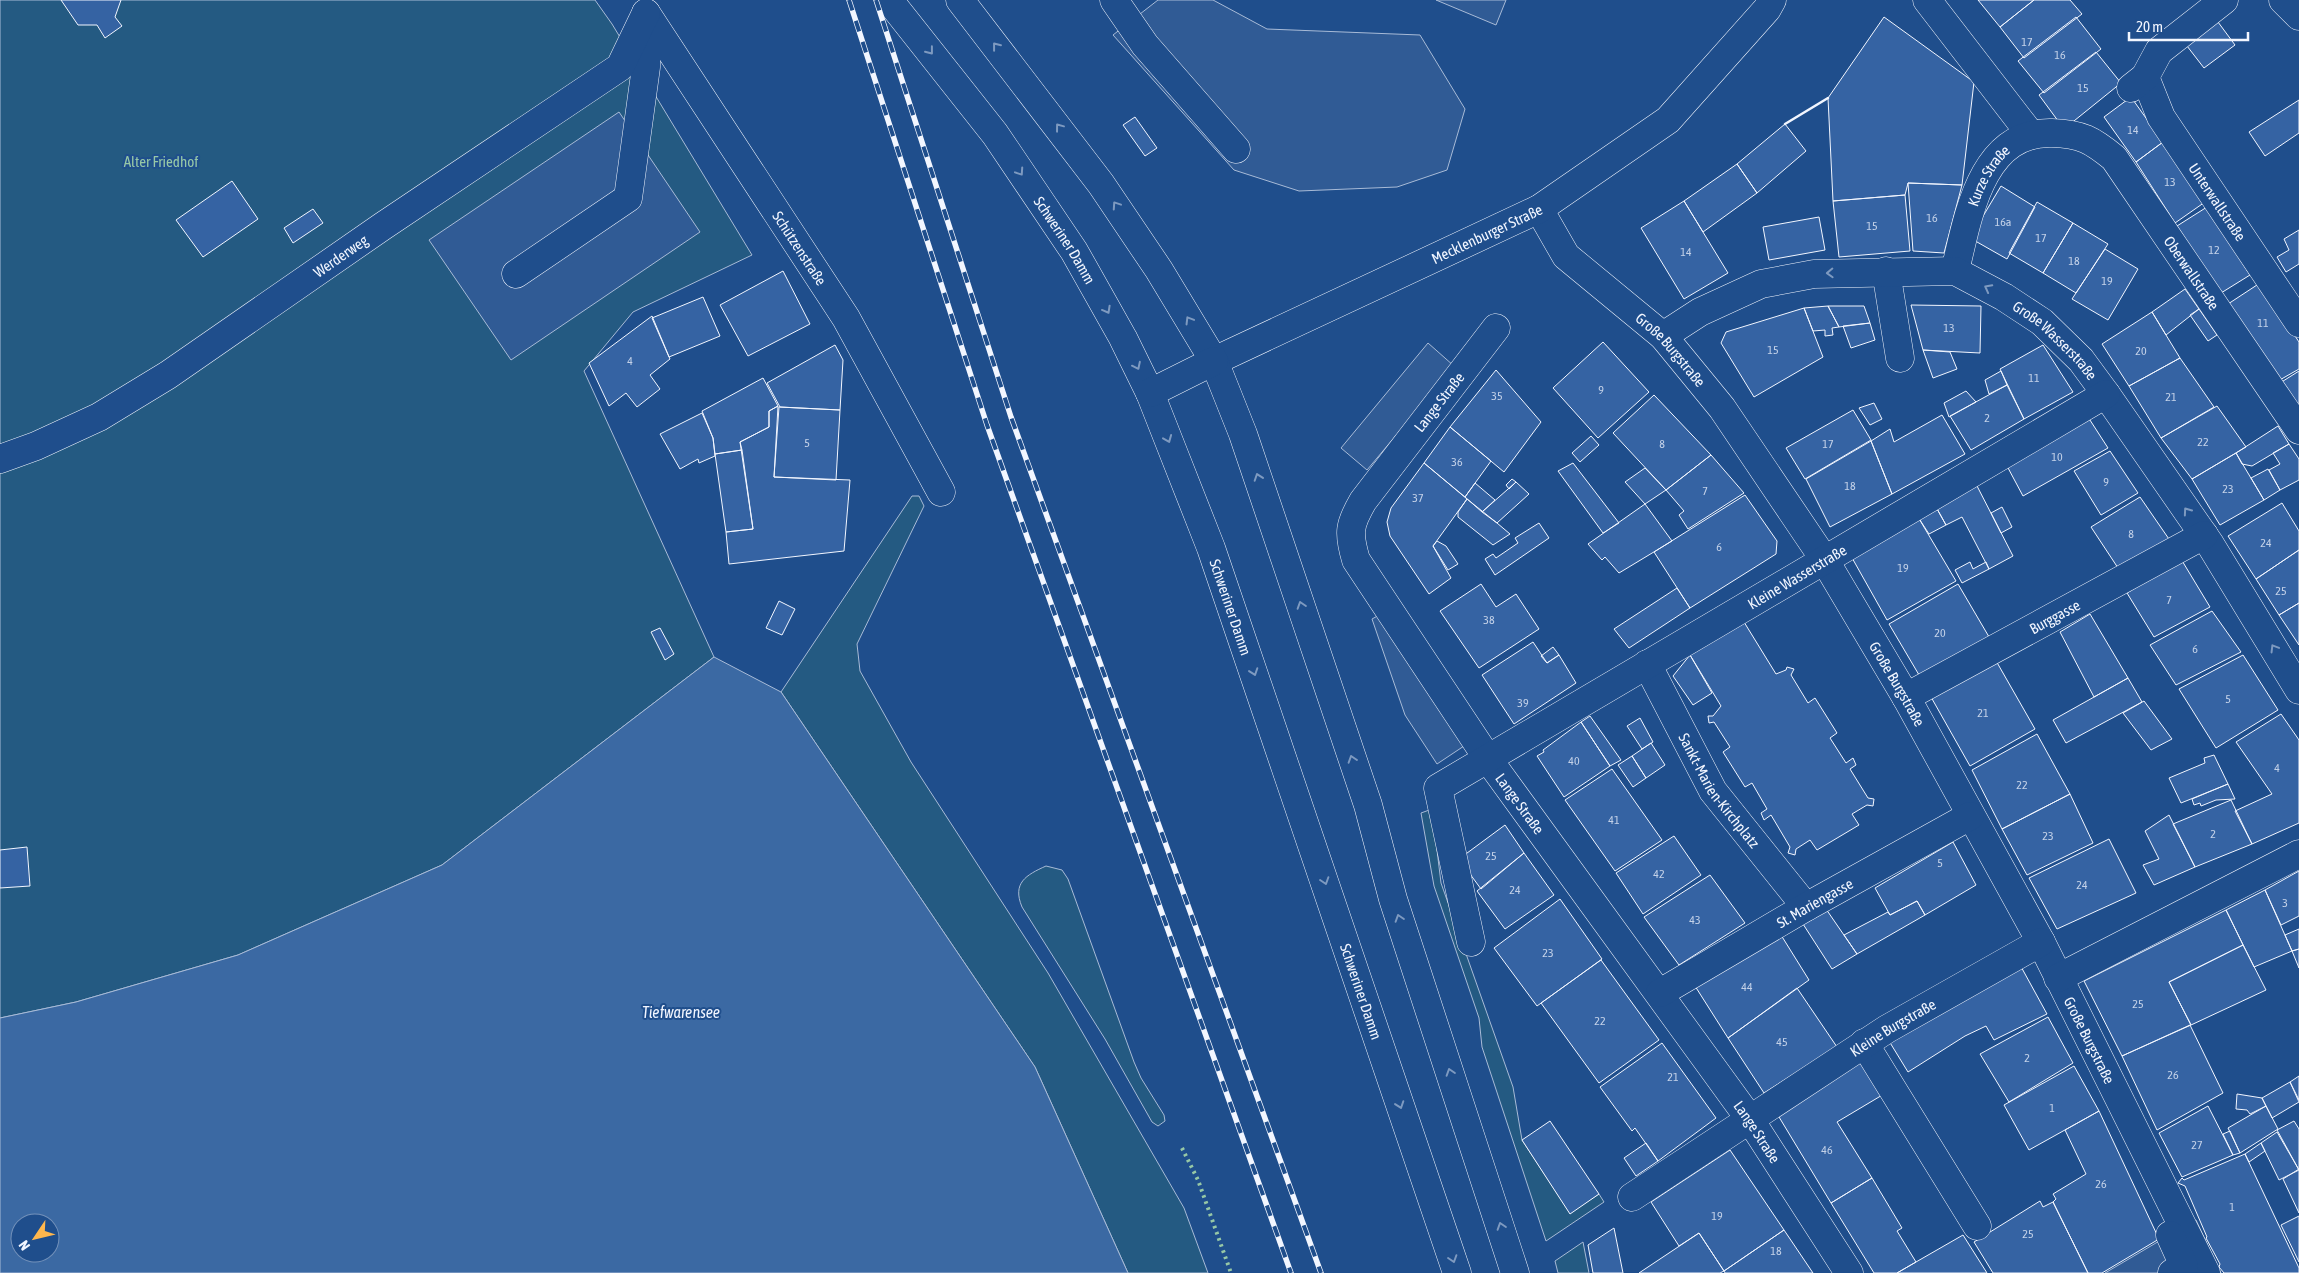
<svg xmlns="http://www.w3.org/2000/svg" width="2299" height="1273" viewBox="0 0 2299 1273" font-family="'Asap Condensed',sans-serif">
<style>
.green{fill:#245a82;stroke:#a8bbd7}
.parking{fill:#305b95;stroke:#a8bbd7}
.water{fill:#3b69a3;stroke:#a8bbd7;fill-rule:evenodd}
.building{fill:#3563a3;stroke:#f2f6ff}
.lines{fill:none;stroke-linecap:round;stroke-linejoin:round}
.minor-casing{stroke:#f2f6ff;stroke-width:29}
.major-casing{stroke:#f2f6ff;stroke-width:29}
.minor{stroke:#1f4e8c;stroke-width:28}
.major{stroke:#1f4e8c;stroke-width:28}
.rail-casing{stroke:#f2f6ff;stroke-width:5.5}
.rail{stroke:#1f4e8c;stroke-width:4;stroke-dasharray:11;stroke-linecap:butt}
.hedge{stroke:#97c8a6;stroke-width:4;stroke-dasharray:2.5 4;stroke-linecap:butt}
.wall{stroke:#f2f6ff;stroke-width:2.5}
.oneway{stroke:#7e9ac0}
.labels{text-anchor:middle;dominant-baseline:central;stroke-width:4;stroke-linejoin:round;paint-order:stroke}
.number-label{font-size:12px;fill:#c3d1e8}
.park-label{font-size:15px;fill:#97c8a6;stroke:#1f4e8c}
.street-label{font-size:15px;fill:#f2f6ff;stroke:#1f4e8c}
.water-label{font-size:16px;font-style:italic;fill:#f2f6ff;stroke:#1f4e8c}
</style>
<rect width="100%" height="100%" fill="#1f4e8c"/>
<!-- green -->
<path class="green" d="M0,0H595L612,24L752,255L633,312L584,371L714,657L442,865L238,955L76,1002L0,1018Z
M912,496H919L924,506L857,644L860,671L911,762L1048,973L1184,1208L1208,1273H1128L1035,1067L781,692Z
M1432,809L1441,883L1513,1087L1522,1140L1570,1213L1599,1194L1604,1202L1546,1241L1482,1047L1479,1018L1434,886L1421,813Z
M1046,866L1062,870L1068,879L1134,1062L1141,1078L1164,1115L1165,1121L1158,1126L1152,1122L1105,1039L1022,907C1012,883 1026,875 1046,866Z
M1583,1242L1589,1273H1558L1555,1261Z"/>
<!-- parking -->
<path class="parking" d="M1158,0H1213L1267,29L1420,35L1465,109L1447,170L1397,187L1299,191L1234,170L1113,35Z
M1436,0H1506L1496,25Z
M619,112L700,232L511,360L429,240Z
M1428,343L1454,366L1367,470L1341,448Z
M1381,614L1467,744L1437,764L1405,715L1372,619Z
M2196,1220L2221,1273H2105L2183,1227Z"/>
<!-- water -->
<path class="water" d="M714,657L781,692L1035,1067L1128,1273H0V1018L76,1002L238,955L442,865ZM20,1223H50V1253H20Z"/>
<!-- building -->
<path class="building" d="M61,0H121L115,17L122,26L105,38L97,25H78Z
M1978,0H2034L2000,27Z
M2034,0H2070L2082,14L2024,58L2000,27Z
M1884,17L1974,82L1962,185L1908,183L1905,195L1833,201L1828,98Z
M2076,17L2101,49L2044,93L2018,61Z
M2218,22L2235,45L2204,68L2187,46Z
M2096,52L2121,83L2064,129L2039,95Z
M2131,97L2163,142L2136,162L2104,117Z
M2299,100V133L2265,156L2249,132Z
M1135,117L1157,148L1145,156L1123,125Z
M1785,124L1806,151L1757,193L1737,164Z
M2163,142L2205,202L2175,223L2136,162Z
M1737,164L1757,193L1703,232L1684,201Z
M232,181L258,219L203,257L176,220Z
M1908,183L1962,185L1944,253L1913,251Z
M2001,186L2035,207L2007,259L1970,238Z
M1905,195L1910,251L1839,257L1833,201Z
M1684,201L1728,273L1684,299L1641,228Z
M2037,202L2073,223L2043,273L2009,253Z
M2207,207L2250,275L2221,293L2177,226Z
M313,209L323,223L293,243L284,228Z
M1819,217L1825,250L1769,260L1763,227Z
M2073,223L2108,244L2076,293L2043,273Z
M2299,230V264L2286,272L2277,257L2289,250L2284,239Z
M2105,249L2138,269L2108,320L2072,299Z
M783,271L810,324L748,356L720,305Z
M2260,283L2299,342V369L2278,381L2228,304Z
M2185,289L2199,309L2166,335L2152,312Z
M703,297L720,336L669,357L652,318Z
M1911,305L1981,306L1980,353L1923,350Z
M1828,306H1864L1870,323L1839,327Z
M1828,306L1839,327L1832,328L1833,335L1825,336V330L1813,331L1804,308Z
M1804,308L1823,357L1754,397L1721,343L1726,332Z
M2199,309L2217,335L2208,341L2190,315Z
M2152,312L2180,358L2129,386L2102,344Z
M652,316L670,359L650,375L660,389L637,407L626,393L609,406L589,363Z
M1870,323L1875,340L1851,348L1843,326Z
M1603,342L1649,392L1598,438L1553,388Z
M835,345L843,360L840,410L780,407L767,383Z
M2043,345L2073,392L2024,419L2000,369Z
M1923,350L1950,352L1957,369L1933,378Z
M2180,358L2214,407L2161,438L2129,386Z
M1496,370L1541,422L1504,472L1450,427Z
M2001,371L2007,385L1989,394L1985,380Z
M2299,371V411L2280,383Z
M763,378L778,406L769,411V427L740,442L742,450L715,454L713,438L702,411Z
M2007,385L2024,419L1971,450L1950,416Z
M1966,391L1976,402L1949,417L1944,403Z
M1654,395L1711,455L1666,490L1613,433Z
M1874,403L1882,419L1870,425L1859,408Z
M778,406L774,477L850,480L844,551L729,564L726,532L753,529L740,442L769,427V411Z
M2217,406L2246,447L2192,479L2161,438Z
M779,407L840,410L836,480L774,477Z
M1853,410L1871,440L1805,479L1786,448Z
M702,413L713,438L715,456L699,463L698,459L680,469L660,434Z
M1942,415L1965,454L1892,494L1871,441L1890,429L1894,442Z
M2088,417L2108,448L2023,496L2007,466Z
M2278,426L2289,444L2252,466L2242,464L2236,453Z
M1450,427L1491,461L1465,497L1424,463Z
M1591,436L1599,445L1580,462L1572,453Z
M1871,441L1892,494L1830,527L1806,479Z
M2289,444L2299,459V480L2280,490L2269,470L2280,464L2273,453Z
M742,450L753,529L726,532L715,454Z
M2110,451L2138,493L2101,515L2074,471Z
M2236,453L2264,500L2220,525L2192,479Z
M1711,455L1744,493L1688,529L1679,515L1684,511L1666,490Z
M1424,463L1467,499L1433,546L1451,578L1429,594L1390,536L1387,522L1391,508Z
M1573,463L1619,523L1603,533L1558,471Z
M1645,468L1666,490L1645,504L1625,482Z
M2268,469L2280,490L2264,500L2251,478Z
M1512,479L1516,482L1509,489L1506,485Z
M1516,482L1529,494L1497,523L1482,512Z
M1475,483L1495,500L1482,512L1465,497Z
M1976,484L2013,556L1989,569L1962,517L1946,525L1936,507Z
M1745,495L1777,541L1776,554L1690,608L1654,552Z
M2140,497L2171,542L2120,571L2091,527Z
M1467,499L1497,523L1510,534L1493,545L1458,517V512Z
M2282,503L2299,531V550L2256,579L2228,536Z
M1645,504L1672,541L1619,573L1605,557L1602,560L1588,544Z
M1936,507L1946,525L1929,534L1918,517Z
M2002,507L2012,527L2001,533L1991,513Z
M1918,517L1956,581L1887,620L1851,556Z
M1539,523L1549,538L1495,575L1485,559L1493,554L1496,558L1518,543L1515,538Z
M1437,541L1446,546L1458,564L1448,570L1433,546Z
M2299,550V603L2279,615L2256,579Z
M2181,559L2210,607L2154,637L2127,593Z
M1970,562L1973,569L1986,562L1989,569L1962,583L1955,570Z
M1481,584L1496,607L1516,594L1539,629L1479,668L1440,611Z
M1958,584L1992,642L1922,680L1889,624Z
M1677,588L1690,608L1629,648L1614,629Z
M779,601L795,609L782,635L766,628Z
M2299,603V645L2279,615Z
M2212,611L2241,652L2176,685L2150,645Z
M2090,614L2128,678L2094,697L2060,632Z
M1744,622L1776,674L1786,670L1787,667L1794,669L1791,675L1808,703L1815,698L1837,733L1830,738L1846,763L1853,758L1856,765L1850,769L1868,798L1874,799L1873,806L1867,805L1852,814L1859,825L1817,850L1810,840L1796,849L1795,855L1788,853L1790,847L1771,815L1764,820L1761,813L1767,809L1752,783L1745,787L1723,752L1730,747L1714,722L1709,723L1708,716H1713L1721,706L1690,655Z
M660,628L674,654L665,660L651,632Z
M1533,642L1547,663L1559,655L1576,683L1514,724L1482,675Z
M1553,647L1559,655L1547,663L1541,656Z
M1690,655L1712,693L1693,705L1673,676Z
M2243,655L2278,710L2216,748L2179,689Z
M1995,659L2035,729L1970,766L1931,697Z
M2128,678L2142,702L2066,743L2053,720Z
M2144,701L2172,739L2151,750L2123,713Z
M2281,714L2299,740V823L2252,844L2235,811L2272,794L2236,742Z
M1590,716L1621,760L1610,766L1581,722Z
M1640,718L1653,742L1642,749L1627,726Z
M1581,722L1610,766L1564,797L1537,756L1544,752L1543,750Z
M2037,734L2070,794L2002,829L1972,770Z
M1651,743L1665,765L1646,778L1632,756Z
M2214,755L2228,784L2181,803L2169,778L2205,763L2204,758Z
M1632,756L1646,778L1633,787L1618,765Z
M1612,769L1662,840L1615,871L1565,800Z
M2228,784L2235,799L2216,800L2201,806L2200,803L2194,805L2192,799Z
M2070,794L2093,843L2027,875L2002,829Z
M2231,800L2252,844L2195,867L2173,824Z
M2169,815L2195,867L2154,885L2143,865L2159,859L2145,831Z
M1505,825L1524,853L1481,889L1459,859Z
M1674,836L1701,875L1643,914L1616,873Z
M2109,839L2136,893L2057,929L2029,878Z
M1953,842L1976,885L1925,915L1917,901L1890,915L1875,888Z
M27,847L30,886L0,888V850Z
M1524,853L1554,895L1505,929L1477,891Z
M2299,871V916L2281,925L2265,890Z
M1710,875L1745,923L1679,965L1644,917Z
M2265,890L2292,951L2254,967L2226,910Z
M1560,899L1602,959L1537,1006L1494,948Z
M1917,901L1925,915L1857,954L1844,935L1888,912L1890,915Z
M1826,909L1857,954L1832,969L1803,924Z
M2226,910L2243,945L2169,982L2191,1025L2122,1056L2084,981Z
M2299,929V949L2292,951L2285,935Z
M1781,935L1809,980L1728,1038L1695,986Z
M2243,945L2266,990L2191,1025L2169,982Z
M2299,949V968L2292,951Z
M1601,960L1659,1040L1599,1083L1541,1003Z
M2019,963L2047,1014L1994,1040L1986,1026L1965,1036L1908,1072L1889,1041Z
M1797,988L1837,1047L1764,1093L1728,1038Z
M2048,1017L2073,1063L2009,1102L1980,1054Z
M2190,1025L2223,1093L2157,1130L2122,1056Z
M1662,1043L1716,1118L1658,1161L1635,1128L1632,1131L1600,1087Z
M1862,1059L1884,1094L1837,1122L1872,1178L1831,1203L1776,1112Z
M2074,1066L2099,1111L2029,1150L2004,1105Z
M2299,1076V1100L2290,1082Z
M2290,1082L2299,1102L2272,1118L2262,1098Z
M2237,1094L2262,1098L2266,1106L2250,1114L2247,1110L2236,1109Z
M2208,1106L2233,1155L2182,1177L2159,1133Z
M2266,1106L2278,1129L2240,1153L2228,1128Z
M2099,1111L2159,1239L2102,1273H2088L2053,1202L2056,1199L2053,1194L2086,1174L2065,1130Z
M1550,1121L1599,1194L1570,1214L1522,1140Z
M2294,1121L2299,1129V1170L2277,1130Z
M2230,1131L2240,1153L2233,1155L2223,1134Z
M2277,1132L2299,1170L2279,1180L2261,1143Z
M1646,1143L1658,1161L1636,1176L1624,1158Z
M2261,1143L2265,1151L2249,1162L2245,1154Z
M1730,1150L1784,1230L1724,1271L1699,1233L1679,1246L1651,1202Z
M2245,1154L2299,1268V1273H2224L2219,1267L2220,1264L2206,1238L2207,1237L2185,1186L2178,1183L2182,1178L2184,1180Z
M2299,1169V1213L2283,1179Z
M1872,1178L1902,1228L1897,1231L1916,1262L1897,1273H1874L1831,1203Z
M2040,1201L2043,1207L2053,1202L2088,1273H1993L1974,1242Z
M2299,1216V1262L2281,1225Z
M1614,1228L1623,1273H1593L1588,1245Z
M1784,1230L1813,1273H1725L1724,1271Z
M1699,1233L1724,1271L1720,1273H1639Z
M1963,1235L1987,1273H1897L1916,1262Z"/>
<g class="lines">
<defs>
<g id="minor">
<path d="M1114,0L1145,45L1236,149"/>
<path d="M1927,0L2031,135"/>
<path d="M2283,0L2299,16"/>
<path id="s1" d="M646,13L846,318L941,492"/>
<path id="s2" d="M2145,77L2161,117L2299,323"/>
<path d="M2131,88L2145,77L2159,51L2224,0"/>
<path id="s3" d="M1539,209L1566,256L1663,336L1722,408L1824,559L1906,697L2041,942L2206,1273"/>
<path d="M1886,271L1900,358"/>
<path id="s4" d="M1955,271C1968,217 1981,131 2052,133C2082,134 2092,140 2114,158L2299,430"/>
<path d="M516,274L628,198L646,67V19"/>
<path id="s5" d="M1496,328L1363,501C1349,525 1348,533 1356,560L1488,759L1749,1118L1849,1273"/>
<path id="s6" d="M1663,336L1700,312L1761,284L1814,274L1955,271L2004,297L2042,322L2081,360L2106,394L2210,544L2299,690"/>
<path id="s7" d="M1214,361L1539,209L1668,120L1767,9L1772,0"/>
<path id="s8" d="M0,459L36,446L99,417L168,375L383,226L620,67L646,13"/>
<path id="s9" d="M1647,664L1713,791L1806,907"/>
<path id="s10" d="M1906,697L2204,535"/>
<path id="s11" d="M1471,942L1438,788L2106,394"/>
<path d="M2058,978L2299,854"/>
<path id="s12" d="M1660,993L1806,907L1970,816"/>
<path d="M1864,1043L1977,1226"/>
<path id="s13" d="M1632,1197L1887,1029L2041,942"/>
<path d="M2170,1235L2184,1266L2172,1273"/>
</g>
<g id="major">
<path id="s14" d="M889,0L995,134L1074,251L1123,338L1150,393L1211,548L1457,1273"/>
<path d="M960,0L1101,184L1159,270L1214,361L1243,434L1368,805L1393,899L1515,1273"/>
<path d="M1150,393L1214,361"/>
</g>
</defs>
<!-- minor casing -->
<use href="#minor" class="minor-casing"/>
<!-- major casing -->
<use href="#major" class="major-casing"/>
<!-- minor -->
<use href="#minor" class="minor"/>
<!-- major -->
<use href="#major" class="major"/>
<defs>
<path id="rail" d="M849,0L987,425L1291,1273
M876,0L1011,417L1321,1273"/>
</defs>
<!-- rail casing -->
<use href="#rail" class="rail-casing"/>
<!-- rail -->
<use href="#rail" class="rail"/>
<!-- hedge -->
<path class="hedge" d="M1182,1148L1198,1180L1231,1273"/>
<!-- wall -->
<path class="wall" d="M1785,124L1828,98"/>
</g>
<!-- one-way arrows -->
<defs><path id="oneway-chevron" d="M-2-3.5L2.5 0L-2 3.5" fill="none" stroke-width="1.6" stroke-linecap="round" stroke-linejoin="round" transform="scale(1.25)"/></defs>
<g class="oneway">
<use href="#oneway-chevron" transform="translate(996 46) rotate(-128)"/>
<use href="#oneway-chevron" transform="translate(930 51) rotate(52)"/>
<use href="#oneway-chevron" transform="translate(1059 127) rotate(-127)"/>
<use href="#oneway-chevron" transform="translate(1020 172) rotate(56)"/>
<use href="#oneway-chevron" transform="translate(1116 205) rotate(-124)"/>
<use href="#oneway-chevron" transform="translate(1830 273) rotate(178)"/>
<use href="#oneway-chevron" transform="translate(1988 288) rotate(-152)"/>
<use href="#oneway-chevron" transform="translate(1107 310) rotate(61)"/>
<use href="#oneway-chevron" transform="translate(1189 320) rotate(-121)"/>
<use href="#oneway-chevron" transform="translate(1137 366) rotate(64)"/>
<use href="#oneway-chevron" transform="translate(1168 439) rotate(68)"/>
<use href="#oneway-chevron" transform="translate(1258 477) rotate(-109)"/>
<use href="#oneway-chevron" transform="translate(2187 511) rotate(-125)"/>
<use href="#oneway-chevron" transform="translate(1301 605) rotate(-108)"/>
<use href="#oneway-chevron" transform="translate(2274 648) rotate(-121)"/>
<use href="#oneway-chevron" transform="translate(1254 672) rotate(71)"/>
<use href="#oneway-chevron" transform="translate(1352 759) rotate(-108)"/>
<use href="#oneway-chevron" transform="translate(1325 881) rotate(72)"/>
<use href="#oneway-chevron" transform="translate(1399 918) rotate(-108)"/>
<use href="#oneway-chevron" transform="translate(1450 1072) rotate(-108)"/>
<use href="#oneway-chevron" transform="translate(1400 1105) rotate(71)"/>
<use href="#oneway-chevron" transform="translate(1501 1226) rotate(-108)"/>
<use href="#oneway-chevron" transform="translate(1453 1259) rotate(72)"/>
</g>
<g class="labels">
<!-- number labels -->
<g class="number-label">
<text x="2027" y="42">17</text>
<text x="2060" y="55">16</text>
<text x="2083" y="88">15</text>
<text x="2133" y="130">14</text>
<text x="2170" y="182">13</text>
<text x="1932" y="218">16</text>
<text x="2003" y="222">16a</text>
<text x="1872" y="226">15</text>
<text x="2041" y="238">17</text>
<text x="2214" y="250">12</text>
<text x="1686" y="252">14</text>
<text x="2074" y="261">18</text>
<text x="2107" y="281">19</text>
<text x="2263" y="323">11</text>
<text x="1949" y="328">13</text>
<text x="1773" y="350">15</text>
<text x="2141" y="351">20</text>
<text x="630" y="361">4</text>
<text x="2034" y="378">11</text>
<text x="1601" y="390">9</text>
<text x="1497" y="396">35</text>
<text x="2171" y="397">21</text>
<text x="1987" y="418">2</text>
<text x="2203" y="442">22</text>
<text x="807" y="443">5</text>
<text x="1662" y="444">8</text>
<text x="1828" y="444">17</text>
<text x="2057" y="457">10</text>
<text x="1457" y="462">36</text>
<text x="2106" y="482">9</text>
<text x="1850" y="486">18</text>
<text x="2228" y="489">23</text>
<text x="1705" y="491">7</text>
<text x="1418" y="498">37</text>
<text x="2131" y="534">8</text>
<text x="2266" y="543">24</text>
<text x="1719" y="547">6</text>
<text x="1903" y="568">19</text>
<text x="2281" y="591">25</text>
<text x="2169" y="600">7</text>
<text x="1489" y="620">38</text>
<text x="1940" y="633">20</text>
<text x="2195" y="649">6</text>
<text x="2228" y="699">5</text>
<text x="1523" y="703">39</text>
<text x="1983" y="713">21</text>
<text x="1574" y="761">40</text>
<text x="2277" y="768">4</text>
<text x="2022" y="785">22</text>
<text x="1614" y="820">41</text>
<text x="2213" y="834">2</text>
<text x="2048" y="836">23</text>
<text x="1491" y="856">25</text>
<text x="1940" y="863">5</text>
<text x="1659" y="874">42</text>
<text x="2082" y="885">24</text>
<text x="1515" y="890">24</text>
<text x="2285" y="903">3</text>
<text x="1695" y="920">43</text>
<text x="1548" y="953">23</text>
<text x="1747" y="987">44</text>
<text x="2138" y="1004">25</text>
<text x="1600" y="1021">22</text>
<text x="1782" y="1042">45</text>
<text x="2027" y="1058">2</text>
<text x="2173" y="1075">26</text>
<text x="1673" y="1077">21</text>
<text x="2052" y="1108">1</text>
<text x="2197" y="1145">27</text>
<text x="1827" y="1150">46</text>
<text x="2101" y="1184">26</text>
<text x="2232" y="1207">1</text>
<text x="1717" y="1216">19</text>
<text x="2028" y="1234">25</text>
<text x="1776" y="1251">18</text>
</g>
<!-- park labels -->
<g class="park-label">
<text x="161" y="161">Alter Friedhof</text>
</g>
<!-- street labels -->
<g class="street-label">
<text stroke="none"><textPath href="#s4" startOffset="102">Kurze Straße</textPath></text>
<text stroke="none"><textPath href="#s2" startOffset="145">Unterwallstraße</textPath></text>
<text stroke="none"><textPath href="#s7" startOffset="301">Mecklenburger Straße</textPath></text>
<text stroke="none"><textPath href="#s14" startOffset="298">Schweriner Damm</textPath></text>
<text stroke="none"><textPath href="#s1" startOffset="281">Schützenstraße</textPath></text>
<text stroke="none"><textPath href="#s8" startOffset="398">Werderweg</textPath></text>
<text stroke="none"><textPath href="#s4" startOffset="392">Oberwallstraße</textPath></text>
<text stroke="none"><textPath href="#s6" startOffset="429">Große Wasserstraße</textPath></text>
<text stroke="none"><textPath href="#s3" startOffset="195">Große Burgstraße</textPath></text>
<text transform="translate(1439 402) rotate(-52)">Lange Straße</text>
<text stroke="none"><textPath href="#s11" startOffset="574">Kleine Wasserstraße</textPath></text>
<text stroke="none"><textPath href="#s14" startOffset="702">Schweriner Damm</textPath></text>
<text stroke="none"><textPath href="#s10" startOffset="169">Burggasse</textPath></text>
<text stroke="none"><textPath href="#s3" startOffset="600">Große Burgstraße</textPath></text>
<text stroke="none"><textPath href="#s9" startOffset="146">Sankt-Marien-Kirchplatz</textPath></text>
<text stroke="none"><textPath href="#s5" startOffset="574">Lange Straße</textPath></text>
<text stroke="none"><textPath href="#s12" startOffset="179">St. Mariengasse</textPath></text>
<text stroke="none"><textPath href="#s14" startOffset="1108">Schweriner Damm</textPath></text>
<text stroke="none"><textPath href="#s13" startOffset="311">Kleine Burgstraße</textPath></text>
<text stroke="none"><textPath href="#s3" startOffset="1005">Große Burgstraße</textPath></text>
<text stroke="none"><textPath href="#s5" startOffset="979">Lange Straße</textPath></text>
</g>
<!-- water labels -->
<g class="water-label">
<text x="681" y="1012">Tiefwarensee</text>
</g>
</g>
<!-- north arrow -->
<g transform="translate(35 1238) rotate(235)"><circle r="24" fill="#1f4e8c" stroke="#7391ba"/>
<path d="M0-4L9 19L0 12L-9 19Z" fill="#ffb74d"/>
<text y="-8" font-size="14" font-weight="bold" text-anchor="middle" fill="#f2f6ff">N</text>
</g>
<!-- scale -->
<path d="M2129 32v8h119v-8" fill="none" stroke="#f2f6ff" stroke-width="2.5"/>
<text x="2136" y="32" font-size="15" fill="#f2f6ff" stroke="#1f4e8c" stroke-width="4" paint-order="stroke">20 m</text>
</svg>
